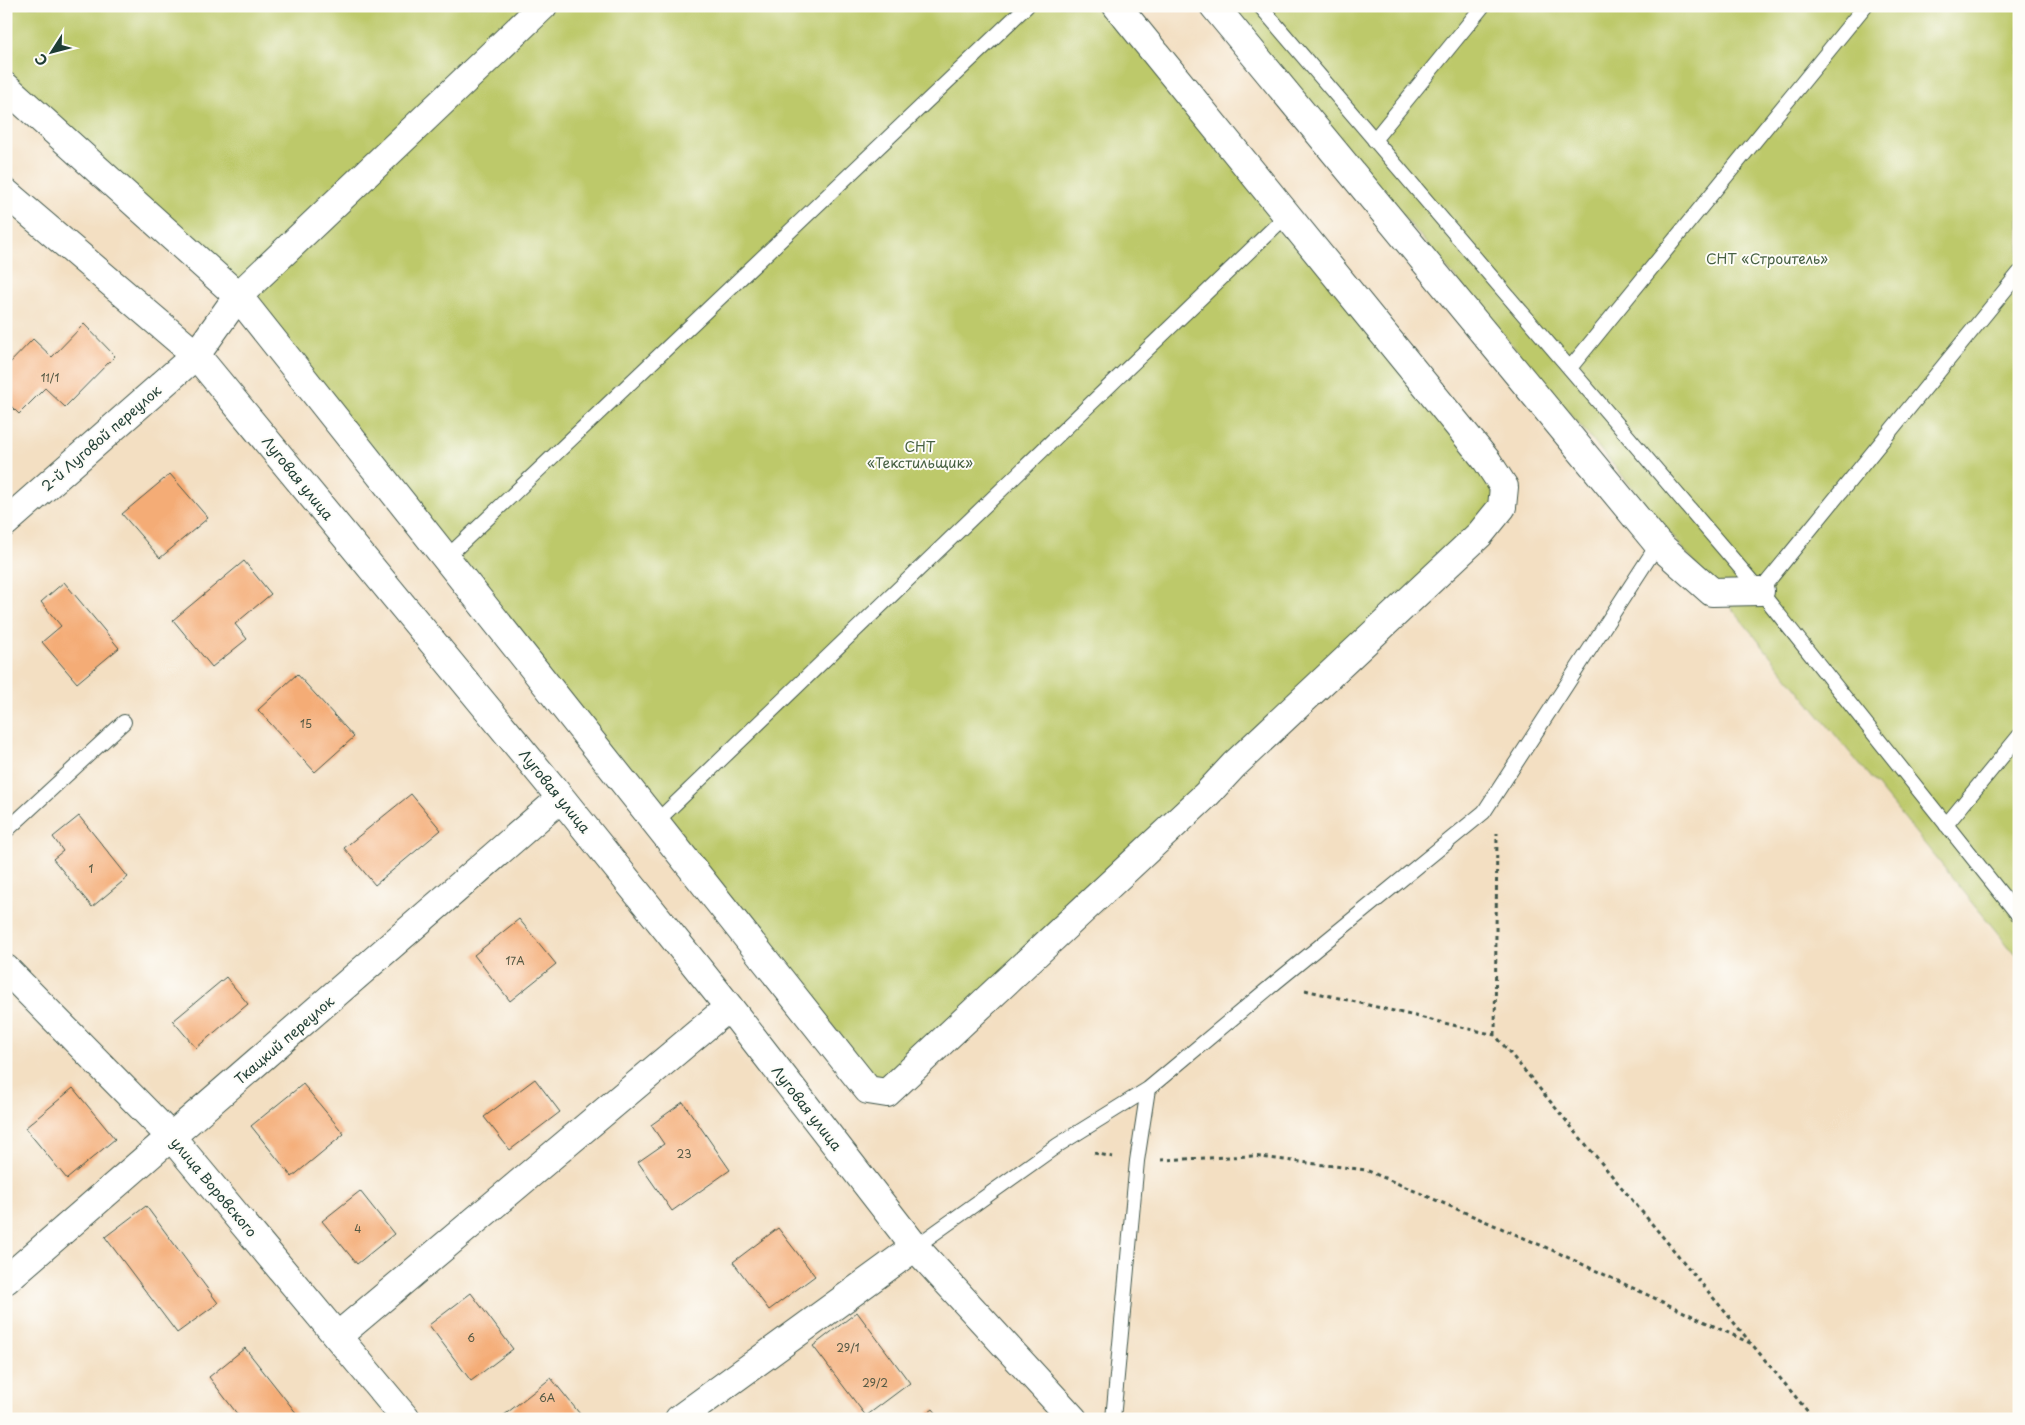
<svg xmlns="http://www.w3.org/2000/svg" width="2025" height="1425" viewBox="0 0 2025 1425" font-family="'Playpen Sans',sans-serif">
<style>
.green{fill:#bdc96b;stroke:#6e8350}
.building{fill:#f4ac76}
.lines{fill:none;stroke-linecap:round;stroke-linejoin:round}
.service-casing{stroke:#3f5549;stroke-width:16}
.minor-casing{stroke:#3f5549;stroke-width:30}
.path{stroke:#3f5549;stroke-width:3;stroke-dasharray:4 4;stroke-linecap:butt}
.service{stroke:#fff;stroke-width:14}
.minor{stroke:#fff;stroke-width:28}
.labels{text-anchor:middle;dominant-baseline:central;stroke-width:4;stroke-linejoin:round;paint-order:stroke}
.number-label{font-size:11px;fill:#545944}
.park-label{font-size:14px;fill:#466042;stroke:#fdfcf7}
.street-label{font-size:14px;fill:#1f3d34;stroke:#fdfcf7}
</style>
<rect width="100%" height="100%" fill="#fdfcf7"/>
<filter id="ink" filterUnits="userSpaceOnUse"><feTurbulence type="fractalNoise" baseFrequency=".02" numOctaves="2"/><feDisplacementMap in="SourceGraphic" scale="10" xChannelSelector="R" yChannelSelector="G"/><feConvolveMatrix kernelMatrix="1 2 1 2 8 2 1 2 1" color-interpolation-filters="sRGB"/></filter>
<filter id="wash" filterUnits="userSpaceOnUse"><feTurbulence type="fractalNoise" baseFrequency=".0096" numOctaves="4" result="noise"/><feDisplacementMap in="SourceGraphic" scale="20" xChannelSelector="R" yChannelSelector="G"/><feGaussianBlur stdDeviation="1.12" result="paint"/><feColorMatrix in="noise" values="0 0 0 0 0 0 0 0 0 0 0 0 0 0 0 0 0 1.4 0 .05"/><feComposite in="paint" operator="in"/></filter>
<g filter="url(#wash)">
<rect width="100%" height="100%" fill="#f3dfc2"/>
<!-- green -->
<path class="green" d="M6,6H1117L1487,461L1502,507L887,1093L238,296L6,87Z
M1226,6H2019V959L1642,499Z"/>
<g id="blocks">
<!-- building -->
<path class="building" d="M84,324L115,356L65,407L45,388L19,414L6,401V367L33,339L52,357Z
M170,474L208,518L160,558L122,514Z
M244,561L271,594L235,624L247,639L212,667L173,620Z
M64,582L119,648L77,683L42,642L61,626L41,602Z
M297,674L354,737L315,772L258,710Z
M411,794L441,830L375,885L344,848Z
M79,816L128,877L92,907L53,859L63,851L53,837Z
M519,919L556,964L510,1001L474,955Z
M226,977L248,1004L196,1048L173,1021Z
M535,1079L560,1112L510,1150L484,1117Z
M303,1084L344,1134L292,1177L251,1126Z
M73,1088L115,1139L67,1179L25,1128Z
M683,1102L730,1170L672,1211L638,1162L664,1144L651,1125Z
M360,1191L394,1234L357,1264L322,1221Z
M146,1206L218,1303L177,1333L105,1237Z
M778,1228L815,1276L769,1310L733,1262Z
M471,1293L513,1349L471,1381L429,1325Z
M857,1312L910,1383L866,1416L813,1346Z
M245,1348L301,1419H241L209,1377Z
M551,1378L584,1419H505L503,1416Z
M933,1409L941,1419H920Z"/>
</g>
</g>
<g filter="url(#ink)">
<use href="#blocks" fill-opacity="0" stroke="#3f5549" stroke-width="1"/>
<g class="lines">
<defs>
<path id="service" d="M1260,6L1760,591L2019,916
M1374,140L1483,6
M1570,368L1865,6
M446,558L1027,6
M1760,591L2019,273
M656,822L1287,215
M1946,825L2019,736
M6,831L124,722
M915,1247L1058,1145L1148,1089L1276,982L1484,812L1658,544
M1113,1419L1137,1161L1148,1089"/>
<path id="minor" d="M1214,6L1658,544L1712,592L1760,591
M6,87L238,296L868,1090L887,1093L1207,794L1234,765L1480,534L1502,507L1504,487L1487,461L1117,6
M6,193L196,355L561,798L729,1007L915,1247L1073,1419
M6,522L196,355L238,296L543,6
M6,969L172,1138L406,1419
M6,1280L561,798
M339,1335L729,1007
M679,1419L915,1247"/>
</defs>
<!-- service casing -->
<use href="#service" class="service-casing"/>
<!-- minor casing -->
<use href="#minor" class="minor-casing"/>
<!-- path -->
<path class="path" d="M1305,990L1495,1035L1814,1419
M1495,1035L1497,833
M1094,1153L1113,1157
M1161,1160L1252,1156L1366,1170L1552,1250L1752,1344"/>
<!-- service -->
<use href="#service" class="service"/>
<!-- minor -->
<use href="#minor" class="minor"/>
</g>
</g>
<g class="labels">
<!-- number labels -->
<g class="number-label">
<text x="50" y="377">11/1</text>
<text x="306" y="723">15</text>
<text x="91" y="868">1</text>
<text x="515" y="960">17А</text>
<text x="684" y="1153">23</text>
<text x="358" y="1228">4</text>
<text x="471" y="1337">6</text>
<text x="848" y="1347">29/1</text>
<text x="875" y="1382">29/2</text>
<text x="547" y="1397">6А</text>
</g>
<!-- park labels -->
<g class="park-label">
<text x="1767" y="258">СНТ «Строитель»</text>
<text x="920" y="446">СНТ<tspan x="920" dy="16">«Текстильщик»</tspan></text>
</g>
<!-- street labels -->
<g class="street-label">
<text transform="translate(101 438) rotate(-41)">2-й Луговой переулок</text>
<text transform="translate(298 478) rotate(51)">Луговая улица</text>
<text transform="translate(555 791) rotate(51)">Луговая улица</text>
<text transform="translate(284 1040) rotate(-41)">Ткацкий переулок</text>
<text transform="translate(807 1108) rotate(52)">Луговая улица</text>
<text transform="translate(214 1187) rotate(50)">улица Воровского</text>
</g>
</g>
<!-- margin -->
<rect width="2025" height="1425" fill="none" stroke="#fdfcf7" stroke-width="25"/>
<!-- north arrow -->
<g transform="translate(52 52) rotate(234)" stroke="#fdfcf7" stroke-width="4" paint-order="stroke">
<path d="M0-4L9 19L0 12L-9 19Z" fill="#1f3d34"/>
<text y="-8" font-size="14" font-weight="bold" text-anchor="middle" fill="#1f3d34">С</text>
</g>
</svg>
